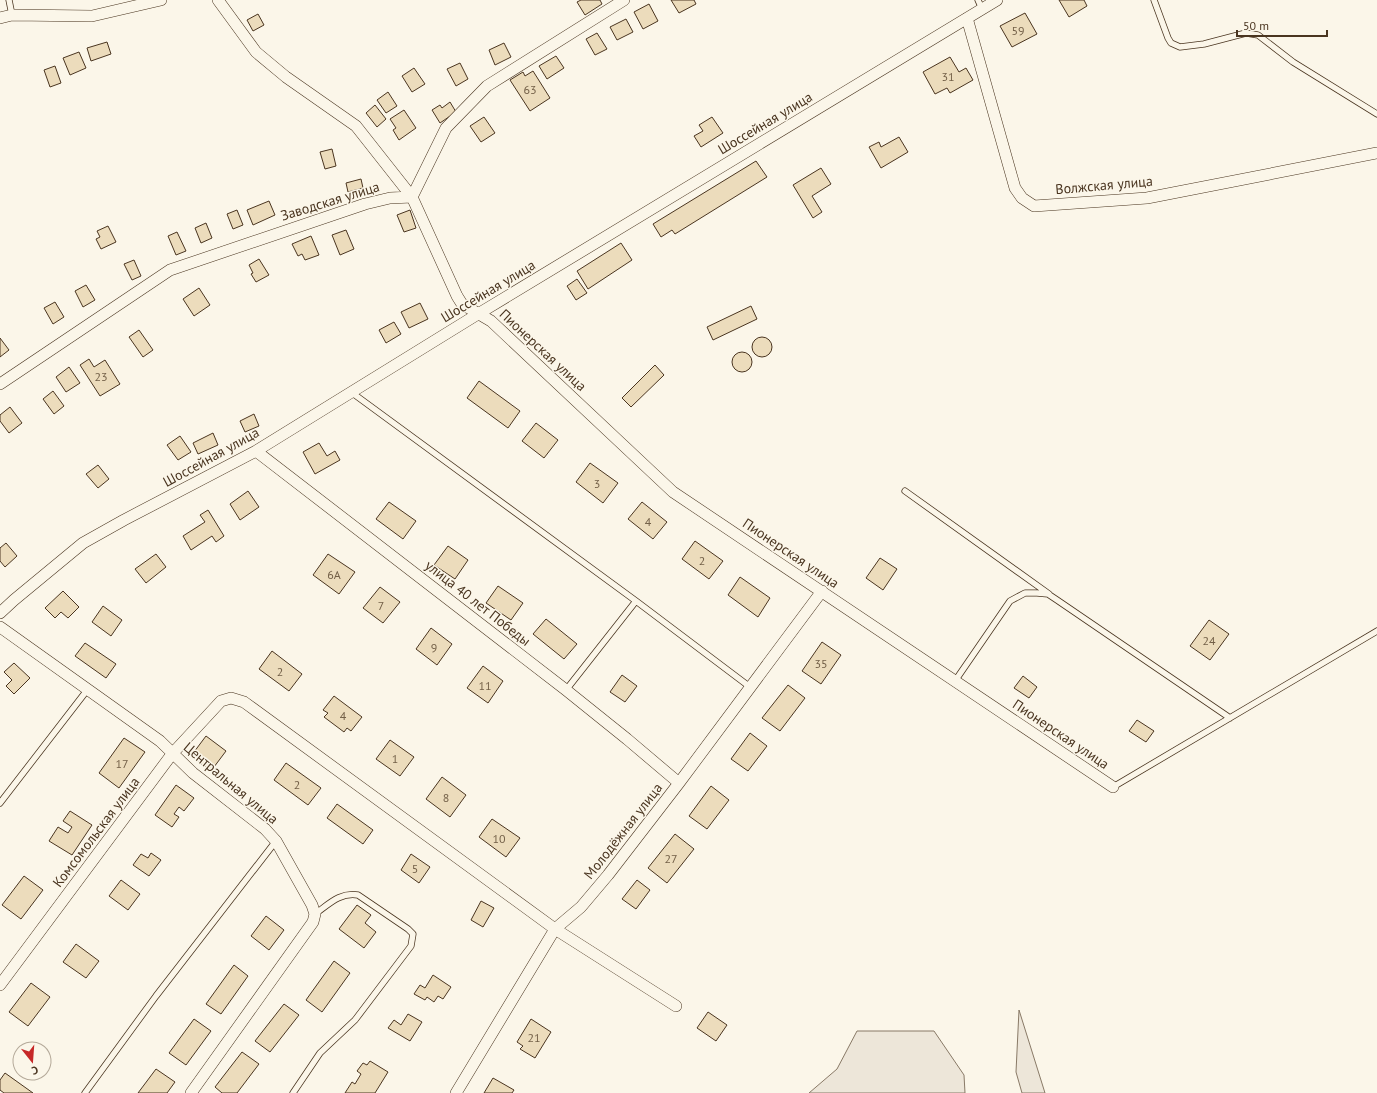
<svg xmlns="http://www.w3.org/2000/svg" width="1377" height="1093" viewBox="0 0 1377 1093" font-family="'PT Sans',sans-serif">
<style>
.green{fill:#ede6d9;stroke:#887966}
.building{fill:#ecdcbc;stroke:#4a3520}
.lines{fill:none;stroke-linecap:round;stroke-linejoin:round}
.service-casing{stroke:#4a3520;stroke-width:7}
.minor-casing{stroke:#4a3520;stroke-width:12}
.service{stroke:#fbf6e9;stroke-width:5.5}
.minor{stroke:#fbf6e9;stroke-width:11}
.labels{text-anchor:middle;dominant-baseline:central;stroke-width:3;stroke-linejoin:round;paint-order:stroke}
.number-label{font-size:12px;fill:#725f47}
.street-label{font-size:14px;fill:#4a3520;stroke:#fbf6e9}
</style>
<rect width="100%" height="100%" fill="#fbf6e9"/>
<!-- green -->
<path class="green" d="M1019,1010L1045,1093H1022L1016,1072Z
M857,1031H934L964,1075L965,1093H809L837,1069Z"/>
<!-- building -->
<path class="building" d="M581,0H600L602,4L585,15L577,2Z
M671,0H694L696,4L679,13Z
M1059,0H1084L1087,6L1069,17Z
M649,4L658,21L643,29L634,12Z
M1025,13L1037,34L1012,47L1000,26Z
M258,14L264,25L253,31L247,20Z
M626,19L633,32L617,40L610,27Z
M597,33L607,49L595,55L586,39Z
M107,42L111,54L91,61L87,48Z
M504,43L511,57L495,65L489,50Z
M79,52L86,68L70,75L63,58Z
M556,56L564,68L547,79L539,66Z
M950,57L959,72L966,68L973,80L950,93L947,88L935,94L923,72Z
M460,63L468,79L456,86L447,69Z
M55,66L61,83L50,87L44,70Z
M414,68L425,84L412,92L402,76Z
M533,71L550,98L530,111L510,80L523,72L525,76Z
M388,92L397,106L386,113L377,100Z
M450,102L456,112L440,123L432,110L440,105L442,108Z
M375,105L386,119L377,127L366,113Z
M404,110L416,128L399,140L393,130L396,128L390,119Z
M484,117L495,133L481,142L470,126Z
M712,117L723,133L701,147L694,136L703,131L699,125Z
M899,137L908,152L881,168L869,147L879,142L881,147Z
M332,149L336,166L325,169L320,152Z
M756,161L767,177L675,234L672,230L661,237L653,224Z
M821,168L831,184L812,196L822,212L813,218L793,185Z
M361,179L363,188L348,192L346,183Z
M269,201L275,215L253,225L247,210Z
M237,210L243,225L233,229L227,214Z
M410,210L416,228L404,232L397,215Z
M206,223L212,238L201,243L195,228Z
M108,226L116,242L101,249L96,239L100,237L97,231Z
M346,230L354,249L340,255L332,235Z
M177,232L186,251L176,255L168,236Z
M311,236L319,255L305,260L302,254L298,256L292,244Z
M621,243L632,260L588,289L577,271Z
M259,259L269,275L256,282L251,274L253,273L249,265Z
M134,260L141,276L132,280L124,264Z
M577,279L587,293L576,300L567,286Z
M86,285L95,300L83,307L75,291Z
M199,288L210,305L194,316L183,299Z
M55,302L64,317L53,324L44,308Z
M420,303L428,319L409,328L401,312Z
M751,306L757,319L713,340L707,327Z
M394,322L401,334L386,343L379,330Z
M139,330L153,350L143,357L129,337Z
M752 347a10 10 0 1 1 20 0a10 10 0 1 1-20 0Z
M0,338L9,350L0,357Z
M732 362a10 10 0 1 1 20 0a10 10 0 1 1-20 0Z
M89,359L94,367L105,360L120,384L100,396L80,365Z
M655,365L664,375L631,407L622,398Z
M69,367L80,383L66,392L56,377Z
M479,381L520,411L508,428L467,398Z
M53,391L64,406L54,414L43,399Z
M10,407L22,423L9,433L0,421V415Z
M254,414L259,426L245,432L240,421Z
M536,423L558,440L544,458L522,441Z
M213,433L218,445L198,454L193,443Z
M180,436L191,452L178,460L167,445Z
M319,443L327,456L335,451L340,460L315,474L303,452Z
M590,463L618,483L603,503L576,482Z
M98,465L109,479L98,488L86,474Z
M248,491L259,507L240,520L230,504Z
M389,502L416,521L403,539L376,519Z
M642,502L667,522L653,539L628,519Z
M208,510L224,536L216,542L212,536L191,550L183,536L205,522L200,515Z
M695,541L723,561L709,579L682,559Z
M6,543L17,556L5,567L0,561V548Z
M448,546L468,560L455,579L434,565Z
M156,554L166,567L146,583L135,569Z
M328,554L355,572L339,594L313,575Z
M880,558L897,569L883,590L866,578Z
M740,577L770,598L758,617L728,595Z
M498,586L523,603L511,620L486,603Z
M380,587L400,602L383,623L363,608Z
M63,591L79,607L68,618L61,612L55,618L45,608Z
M103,606L122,620L111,636L92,622Z
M546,619L577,644L564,659L533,634Z
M1209,620L1229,634L1210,660L1190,646Z
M431,628L452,644L437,665L416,649Z
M822,642L841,655L821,684L802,671Z
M85,643L116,664L106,678L75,656Z
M272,651L302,674L289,691L259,669Z
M14,663L30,678L14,694L6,686L12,680L4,672Z
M483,666L503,681L488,703L467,688Z
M622,675L637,686L625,702L610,692Z
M1023,676L1037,687L1029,698L1014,688Z
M788,685L805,698L780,731L762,718Z
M334,696L362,717L351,731L347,728L344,732L324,717L328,713L323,710Z
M1137,720L1154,731L1146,742L1129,731Z
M750,733L767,746L748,771L731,759Z
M206,736L226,751L211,771L191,756Z
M124,738L145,752L119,788L99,773Z
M390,740L414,757L400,776L376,759Z
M286,763L321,788L308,805L274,780Z
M442,777L466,795L450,817L426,799Z
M176,785L194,798L184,811L179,807L174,814L179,817L172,827L155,815Z
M711,786L729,800L707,829L689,816Z
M337,804L373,830L363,844L327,818Z
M70,811L92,825L72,855L49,841L58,827L68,833L72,827L63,821Z
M492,819L520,838L506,857L479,837Z
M675,834L694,849L667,883L648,868Z
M151,853L161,860L149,876L133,865L141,854L148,858Z
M411,854L430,867L419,883L401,870Z
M24,876L43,890L21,919L2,905Z
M121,880L140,894L128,910L109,896Z
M637,880L650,890L636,909L622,899Z
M481,901L494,908L483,927L471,920Z
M357,905L371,915L365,923L376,932L364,948L339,929Z
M266,916L284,930L269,950L251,936Z
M76,944L99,961L86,978L63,962Z
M334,961L350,973L322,1012L306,1000Z
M234,965L248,976L221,1014L206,1004Z
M433,975L451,987L443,999L438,996L434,1002L427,997L425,1000L414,994L420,985L425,988Z
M31,983L50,997L28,1026L9,1012Z
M284,1004L299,1015L270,1052L255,1041Z
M708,1012L727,1025L716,1041L697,1028Z
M408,1014L422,1022L410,1041L388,1028L394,1020L401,1025Z
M194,1019L211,1031L186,1065L169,1053Z
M531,1019L551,1032L535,1058L520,1049L523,1046L517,1042Z
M242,1052L259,1064L237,1093H222L215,1087Z
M370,1061L388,1072L375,1093H345L352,1082L355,1084L361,1074L357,1071L363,1063L367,1065Z
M156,1069L175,1082L167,1093H138Z
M5,1073L33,1093H4L0,1090V1080Z
M493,1078L514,1090L512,1093H484Z"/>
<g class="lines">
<defs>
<path id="service" d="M9,0L12,15
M978,0L982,9
M1154,0L1168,38L1171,43L1180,47L1204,44L1246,33L1258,35L1293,62L1377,114
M351,392L636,601L566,690
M905,491L1049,594
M636,601L750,687
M955,681L1010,601L1025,593H1037L1048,594L1057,600L1230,718
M1113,787L1377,631
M0,803L88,689
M85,1093L156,996L276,841
M293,1093L320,1053L355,1020L411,946L413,934L408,929L358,895C340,892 329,904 315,914"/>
<path id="minor" d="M218,0L256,52L286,77L356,126L412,197L457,296L462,304L491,321L673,492L1113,787
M0,18L12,15L92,16L161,0
M967,18L1015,188L1022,198L1034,206L1147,198L1377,153
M0,384L170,270L365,204L390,198L412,197L446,128L487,86L624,0
M256,451L566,690L627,739L679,783
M0,613L14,600L83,543L124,520L256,451L478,314L997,0
M0,627L160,741L193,773L265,829L276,841L312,905L315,914L313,922L191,1093
M0,985L172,754L221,701L231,698L244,702L555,929L676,1006
M456,1093L555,929L581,907L608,875L679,783L822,591"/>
</defs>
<!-- service casing -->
<use href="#service" class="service-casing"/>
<!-- minor casing -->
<use href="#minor" class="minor-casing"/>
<!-- service -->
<use href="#service" class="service"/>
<!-- minor -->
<use href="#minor" class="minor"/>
</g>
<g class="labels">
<!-- number labels -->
<g class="number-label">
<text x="1018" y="30">59</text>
<text x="948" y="76">31</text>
<text x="530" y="89">63</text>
<text x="101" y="376">23</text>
<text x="597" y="483">3</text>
<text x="648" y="521">4</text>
<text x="702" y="560">2</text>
<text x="334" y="574">6А</text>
<text x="381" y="605">7</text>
<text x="1209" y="640">24</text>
<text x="434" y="647">9</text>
<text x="821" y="663">35</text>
<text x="280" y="671">2</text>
<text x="485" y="685">11</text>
<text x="343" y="715">4</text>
<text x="395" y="758">1</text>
<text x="122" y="763">17</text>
<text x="297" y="784">2</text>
<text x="446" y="797">8</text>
<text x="499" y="838">10</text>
<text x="671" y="858">27</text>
<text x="415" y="868">5</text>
<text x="534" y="1037">21</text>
</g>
<!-- street labels -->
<g class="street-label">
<text transform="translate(765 123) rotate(-31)">Шоссейная улица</text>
<text transform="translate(1104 185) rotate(-5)">Волжская улица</text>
<text transform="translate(330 201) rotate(-17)">Заводская улица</text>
<text transform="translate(488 291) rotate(-31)">Шоссейная улица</text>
<text transform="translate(543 350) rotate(43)">Пионерская улица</text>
<text transform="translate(211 457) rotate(-29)">Шоссейная улица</text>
<text transform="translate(791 553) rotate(34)">Пионерская улица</text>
<text transform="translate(478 603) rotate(38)">улица 40 лет Победы</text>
<text transform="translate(1061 734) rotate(34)">Пионерская улица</text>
<text transform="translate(231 783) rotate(40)">Центральная улица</text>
<text transform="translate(623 831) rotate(-52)">Молодёжная улица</text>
<text transform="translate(96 832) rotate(-53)">Комсомольская улица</text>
</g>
</g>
<!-- north arrow -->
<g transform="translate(32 1061) rotate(163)"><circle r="19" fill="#fbf6e9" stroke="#b4a999"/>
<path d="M0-3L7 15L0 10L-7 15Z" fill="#c62828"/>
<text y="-6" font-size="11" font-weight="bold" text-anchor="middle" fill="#4a3520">С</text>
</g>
<!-- scale -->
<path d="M1237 30v6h90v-6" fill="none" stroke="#4a3520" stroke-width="2"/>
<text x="1243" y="30" font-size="12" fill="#4a3520" stroke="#fbf6e9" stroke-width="3" paint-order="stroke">50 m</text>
</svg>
